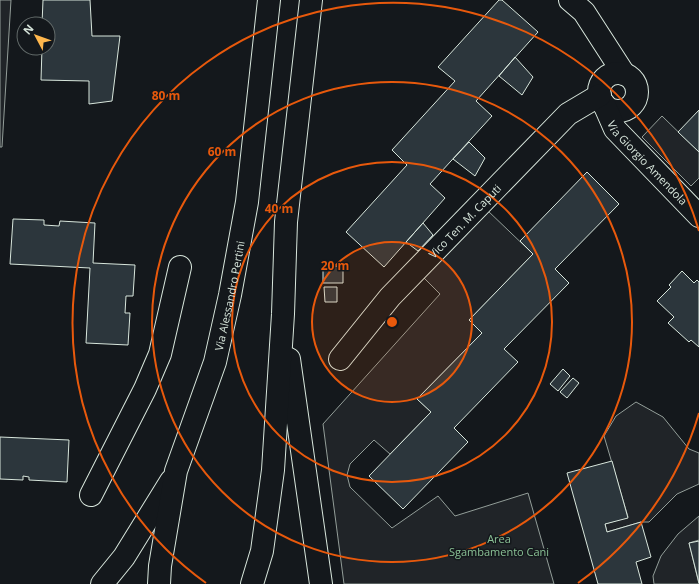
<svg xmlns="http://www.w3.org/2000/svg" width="699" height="584" viewBox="0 0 699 584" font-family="'Open Sans',sans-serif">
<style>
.green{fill:#202428;stroke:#939e99}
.building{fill:#2c363c;stroke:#d8e6dc}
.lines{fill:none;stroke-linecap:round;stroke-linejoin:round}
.minor-casing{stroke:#d8e6dc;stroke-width:24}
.major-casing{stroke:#d8e6dc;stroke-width:24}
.minor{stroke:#14181c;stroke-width:22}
.major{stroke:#14181c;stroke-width:22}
.ring{fill:none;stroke:#e8590c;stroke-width:2}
.labels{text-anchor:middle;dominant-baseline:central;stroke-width:3;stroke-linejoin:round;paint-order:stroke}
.street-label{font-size:11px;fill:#d8e6dc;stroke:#14181c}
.park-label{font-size:11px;fill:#8ac095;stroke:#14181c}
.centre{fill:#e8590c;stroke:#14181c;stroke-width:2}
.ring-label{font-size:12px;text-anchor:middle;font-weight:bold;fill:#e8590c;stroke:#14181c;stroke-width:3;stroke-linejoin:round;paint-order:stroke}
</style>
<rect width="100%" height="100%" fill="#14181c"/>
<!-- green -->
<path class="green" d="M0,0H11L2,147H0Z
M662,116L699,152V178L691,186L642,137Z
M487,210L533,254L469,320L482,333L417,399L431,412L390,454L374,440L350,464L347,475L350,487L392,528L438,496L455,516L528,493L554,584H344L323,424L440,294L422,276Z
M636,402L663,417L689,449L699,453V484L677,494L649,522H641L607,532L605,524L628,517L604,436L616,416Z
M699,516V540L689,543L699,584H654L653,576L661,556L678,534Z"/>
<!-- building -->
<path class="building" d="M43,0H90L92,36H120L112,101L89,104V81L41,80L42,48H48V24H42Z
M499,0H502L538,32L476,101L492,116L430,184L445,198L384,267L346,232L407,165L392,150L455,81L438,67Z
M515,57L533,77L522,95L499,76Z
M699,110V152L678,132Z
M469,142L485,158L475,176L453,159Z
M587,172L619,204L555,269L569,283L504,349L518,362L454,428L468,442L403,509L369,476L431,412L417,399L482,333L469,320L533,254L520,241Z
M13,219L44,220V225L59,226L60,221L95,223L93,263L135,265L133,296H126L125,313H130L128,345L86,343L90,268L10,264Z
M423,223L433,235L418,251L406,242Z
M323,266H343V283H323Z
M682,271L694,283L697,280L699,282V347L691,340L689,342L668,323L674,317L657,301L671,287L669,285Z
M324,287H337V302H325Z
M563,369L570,376L558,391L550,384Z
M573,378L579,383L567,398L560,392Z
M0,437L69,440L67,482L29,480V477L23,476V480L0,479Z
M612,461L628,518L605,524L607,532L641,522L651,557L636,562L642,584H598L567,473Z
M699,541V583L689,543Z"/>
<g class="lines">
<defs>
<g id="minor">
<path d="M570,0L584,12L624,74"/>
<circle cx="618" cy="92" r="19"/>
<path id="s1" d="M604,104L615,129L699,216"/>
<path id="s2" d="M340,359L390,297L568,114L600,95"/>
<path d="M91,495L145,389L160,354L180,267"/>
</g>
<g id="major">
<path d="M289,359L321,584"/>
<path d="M102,584L124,557L171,481"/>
<path id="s3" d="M159,584L160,566L176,471L215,362L230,295L247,202L269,0"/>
<path d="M252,584L262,551L273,470L283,314L286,222L311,0"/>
</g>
</defs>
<!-- minor casing -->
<use href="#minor" class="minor-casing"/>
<!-- major casing -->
<use href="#major" class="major-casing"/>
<!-- minor -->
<use href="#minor" class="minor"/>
<!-- major -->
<use href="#major" class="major"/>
</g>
<!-- distance rings -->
<circle cx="392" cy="322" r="80" fill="#e8590c" fill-opacity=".12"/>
<g class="ring">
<circle cx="392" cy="322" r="80"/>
<circle cx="392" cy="322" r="160"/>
<circle cx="392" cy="322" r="240"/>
<path d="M699 413A320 320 0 0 1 578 583M206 583A320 320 0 1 1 699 231"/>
</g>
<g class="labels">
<!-- street labels -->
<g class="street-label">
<text stroke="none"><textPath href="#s1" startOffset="74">Via Giorgio Amendola</textPath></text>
<text stroke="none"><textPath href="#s2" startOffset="186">Vico Ten. M. Caputi</textPath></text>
<text stroke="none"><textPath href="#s3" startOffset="298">Via Alessandro Pertini</textPath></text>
</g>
<!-- park labels -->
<g class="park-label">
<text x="499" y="538">Area<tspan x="499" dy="13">Sgambamento Cani</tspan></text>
</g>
</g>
<circle cx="392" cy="322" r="6" class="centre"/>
<g class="ring-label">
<text x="166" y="100">80 m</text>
<text x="222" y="156">60 m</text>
<text x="279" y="213">40 m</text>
<text x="335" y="270">20 m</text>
</g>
<!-- north arrow -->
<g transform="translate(36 36) rotate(311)"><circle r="19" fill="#14181c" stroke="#626a69"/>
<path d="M0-3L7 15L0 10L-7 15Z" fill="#ffb74d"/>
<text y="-6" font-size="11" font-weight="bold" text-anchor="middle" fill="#d8e6dc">N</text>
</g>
</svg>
